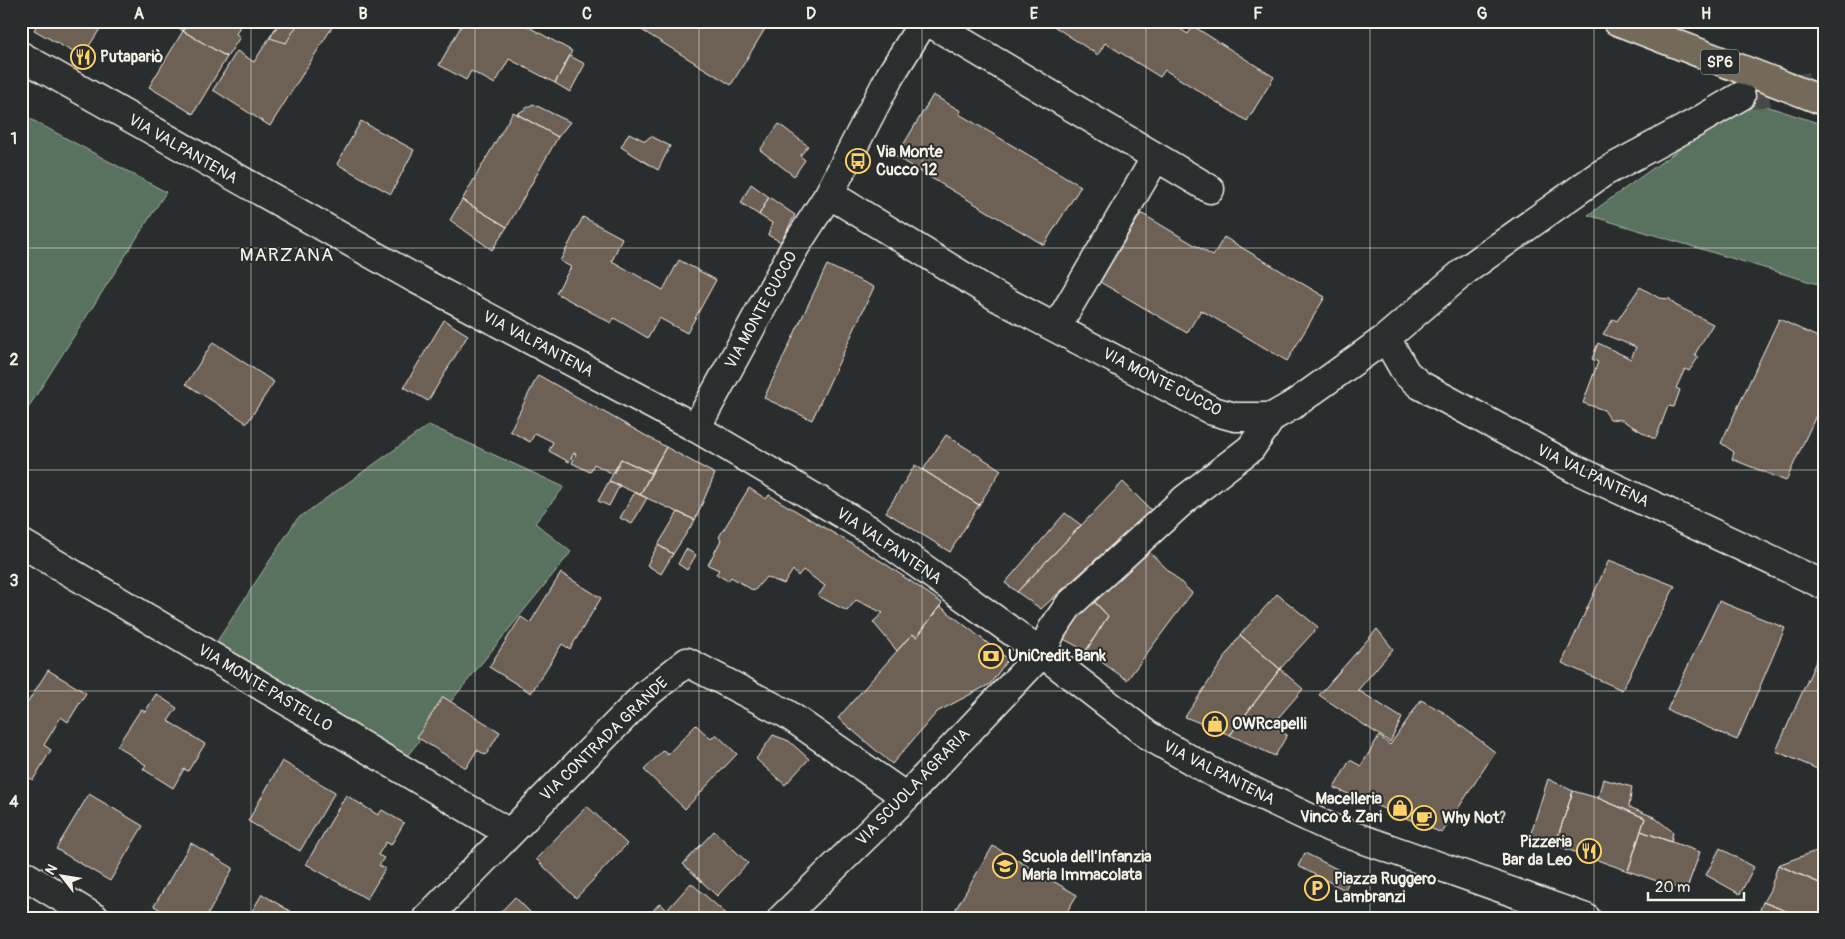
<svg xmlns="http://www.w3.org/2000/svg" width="1845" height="939" viewBox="0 0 1845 939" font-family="Pangolin,sans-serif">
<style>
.green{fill:#59725f;stroke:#a6b2a4}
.building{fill:#6d6154;stroke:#f4f1e8}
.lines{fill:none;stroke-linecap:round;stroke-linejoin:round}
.minor-tunnel{stroke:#484a4a;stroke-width:28;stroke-dasharray:28 14;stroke-linecap:butt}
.minor-casing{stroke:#f4f1e8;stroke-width:31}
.tertiary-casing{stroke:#f4f1e8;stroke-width:31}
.trunk-casing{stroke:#f4f1e8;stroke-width:31}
.minor{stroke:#2a2d2e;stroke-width:28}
.tertiary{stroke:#2a2d2e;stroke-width:28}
.trunk{stroke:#736a5a;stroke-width:28}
.grid{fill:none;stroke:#f4f1e8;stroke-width:1;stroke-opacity:0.55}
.labels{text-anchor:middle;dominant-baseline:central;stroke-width:4;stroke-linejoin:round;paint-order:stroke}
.shield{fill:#2a2d2e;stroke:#b7b6b0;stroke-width:1}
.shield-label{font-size:15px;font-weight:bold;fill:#f4f1e8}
.poi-label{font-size:16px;font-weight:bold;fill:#f4f1e8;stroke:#2a2d2e;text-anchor:start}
.street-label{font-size:16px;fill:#f4f1e8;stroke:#2a2d2e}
.quarter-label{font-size:19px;letter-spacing:1px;fill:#f4f1e8;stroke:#2a2d2e}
.neatline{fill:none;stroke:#f4f1e8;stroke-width:2}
.grid-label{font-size:16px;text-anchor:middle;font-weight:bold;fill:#f4f1e8}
</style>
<rect width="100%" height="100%" fill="#2a2d2e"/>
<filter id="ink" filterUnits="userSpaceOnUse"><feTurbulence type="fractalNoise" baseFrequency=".02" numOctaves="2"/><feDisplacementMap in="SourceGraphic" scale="10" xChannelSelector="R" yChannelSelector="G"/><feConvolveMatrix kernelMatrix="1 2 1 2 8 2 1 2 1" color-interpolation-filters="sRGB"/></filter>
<g filter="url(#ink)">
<!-- green -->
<path class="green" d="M1754,102L1824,125V286L1588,215L1706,130Z
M21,114L166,192L21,419Z
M429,425L564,487L535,523L571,552L403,761L210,652L297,519Z"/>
<!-- building -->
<path class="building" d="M39,21H105L82,57L34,30Z
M169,21H189L183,31Z
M189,21H231L240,26L236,34L240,37L227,57L183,31Z
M280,21L299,22L286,43L270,38Z
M280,21H336L270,126L213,90L237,51L254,62Z
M464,21H518L572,51L555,83L509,59L495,84L471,71L466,80L439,65Z
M627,21H757L766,27L731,85Z
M1046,21H1168L1188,34L1193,26L1274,77L1247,121L1165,70L1160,77L1105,43L1098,55Z
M183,31L227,57L193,114L149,87Z
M570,56L585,64L570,92L555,83Z
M933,95L961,111L959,114L1081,186L1044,245L896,157Z
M533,104L570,122L558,137L517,114Z
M513,112L558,137L507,227L462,200Z
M361,121L414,150L391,194L337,164Z
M779,124L808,146L800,156L805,160L794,176L760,150Z
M629,133L645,141L651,136L670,146L658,170L621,147Z
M751,184L769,197L759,215L741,203Z
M769,197L795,215L781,242L768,235L772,223L759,215Z
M462,200L507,227L492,250L450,220Z
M1141,213L1213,256L1224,237L1325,297L1287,361L1201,310L1187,333L1100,282Z
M583,217L622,238L612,261L663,290L679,260L716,280L687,333L659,318L648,338L614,318L611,323L556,293L571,267L560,261Z
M827,265L874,287L812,420L764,398Z
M1640,287L1659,298L1670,299L1675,305L1713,324L1695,354L1698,358L1689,371L1685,369L1676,388L1680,390L1674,407L1668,406L1656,438H1652L1622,420L1610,419L1604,410L1583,403L1598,362L1592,359L1598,343L1631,359L1636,347L1603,334L1613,319L1617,321Z
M1779,319L1824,340V398L1786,481L1732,459L1734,452L1721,443Z
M444,320L468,335L428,401L404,387Z
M213,342L274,382L247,423L186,384Z
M538,375L666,447L651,473L621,459L613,474L594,464L590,472L572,463L576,454L574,453L569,462L549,451L553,442L535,433L530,442L510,431Z
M946,435L1001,470L979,505L923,470Z
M666,447L715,474L695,520L640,495Z
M621,459L651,473L640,495L609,481Z
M915,465L979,505L950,552L886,512Z
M609,481L620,485L609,506L598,501Z
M1123,482L1154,513L1114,543L1041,609L1017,592Z
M749,488L766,499L769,495L884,563L942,603L917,637L912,634L897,651L873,622L883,613L856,600L847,611L818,596L825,586L803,570L798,576L793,570L784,584L766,577L754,591L731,577L728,581L716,574L719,570L708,565L721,540L719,537Z
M635,492L647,498L632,524L620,518Z
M678,512L695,520L673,554L658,545Z
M1065,513L1081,525L1017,592L1005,583Z
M658,545L673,554L661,574L647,565Z
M1143,546L1192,593L1127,680L1086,651L1108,616L1088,595Z
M686,549L696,555L687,570L678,564Z
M1609,560L1675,586L1622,690L1562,663Z
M561,573L601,598L570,649L562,644L531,693L489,667L521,617L530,623Z
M1277,594L1318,627L1280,669L1240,635Z
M1088,595L1108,616L1086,651L1058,636Z
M1719,601L1785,628L1737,740L1667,710Z
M940,606L1008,659L990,684L937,712L892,764L838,718L912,634L917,637Z
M1377,629L1393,649L1358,690L1402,718L1390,742L1319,695Z
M1240,635L1280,669L1230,735L1185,717Z
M1818,657L1824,659V772L1776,751Z
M1280,669L1303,689L1272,725L1287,735L1275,756L1230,735Z
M48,670L86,693L68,722L61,717L44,745L51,750L33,780L21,773V708L23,710Z
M156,694L177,708L168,721L205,744L188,771L184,769L173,788L143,769L146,765L117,746L141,709L145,712Z
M443,697L500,732L486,755L477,750L466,768L417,737Z
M1421,700L1443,712L1495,752L1442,833L1334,788L1350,760L1361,766L1379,736L1390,745Z
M696,725L711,739L716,734L737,754L685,809L644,770L663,750L668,754Z
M773,735L789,741L809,759L785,785L756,759Z
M282,761L335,792L300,851L248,821Z
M1548,779L1573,791L1555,845L1530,836Z
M1603,779L1632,787L1629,807L1654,817L1673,832L1671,842L1641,831L1645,818L1598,798Z
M1573,791L1598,798L1645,818L1628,871L1555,845Z
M89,794L143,826L110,881L56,849Z
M346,795L378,815L382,810L404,823L391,845L386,842L378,855L384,858L379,865L385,869L367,899L306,864Z
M587,806L627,844L576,898L536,859Z
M714,831L748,863L717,896L683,864Z
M1641,831L1700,852L1686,891L1628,871Z
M191,843L233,868L206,918H174L154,906Z
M993,846L1077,895L1063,918L951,917Z
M1720,848L1754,867L1740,894L1706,875Z
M1813,852L1824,856V885L1778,865Z
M1305,853L1351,876L1345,890L1298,866Z
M1778,865L1824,885V918H1804L1763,902L1770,890Z
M691,883L731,918H646L660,903L667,910Z
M262,894L301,918H248Z
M515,897L536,918H495Z
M1763,902L1804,918H1757Z"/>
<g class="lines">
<!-- minor-tunnel -->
<path class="minor-tunnel" d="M1741,96L1824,84"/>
<defs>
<path id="minor" d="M927,21L1210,189
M829,194L999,298L1213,411L1235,417H1272
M1056,328L1156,157
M1386,338L1406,373L1420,385L1575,469L1824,585
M696,428L795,247L829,194L890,76L924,21
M21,543L509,833
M21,873L95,918
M427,918L644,696L687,662L787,714L906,797
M782,918L906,797L1042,653L1052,630L1069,605L1185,499L1251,448L1272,417L1293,405L1386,338L1466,270L1601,174L1695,123L1741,96"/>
<path id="tertiary" d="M21,56L416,279L696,428L873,532L1042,653L1149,736L1212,772L1331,828L1586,918"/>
<path id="trunk" d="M1617,21L1824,101"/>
</defs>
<!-- minor casing -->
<use href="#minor" class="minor-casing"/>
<!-- tertiary casing -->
<use href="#tertiary" class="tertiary-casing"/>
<!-- trunk casing -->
<use href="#trunk" class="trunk-casing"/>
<!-- minor -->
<use href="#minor" class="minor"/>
<!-- tertiary -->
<use href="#tertiary" class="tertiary"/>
<!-- trunk -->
<use href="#trunk" class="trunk"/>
</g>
</g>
<!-- grid -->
<path class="grid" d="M251,21V918M475,21V918M699,21V918M922,21V918M1146,21V918M1370,21V918M1594,21V918M21,248H1824M21,470H1824M21,691H1824"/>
<!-- icons -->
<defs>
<symbol id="restaurant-ring" viewBox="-11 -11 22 22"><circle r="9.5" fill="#2a2d2e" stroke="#ffd166" stroke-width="1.5"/><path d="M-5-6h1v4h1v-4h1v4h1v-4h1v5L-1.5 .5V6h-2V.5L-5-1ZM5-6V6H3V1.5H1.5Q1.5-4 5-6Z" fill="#ffd166"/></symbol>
<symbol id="bus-ring" viewBox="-11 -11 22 22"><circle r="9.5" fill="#2a2d2e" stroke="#ffd166" stroke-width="1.5"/><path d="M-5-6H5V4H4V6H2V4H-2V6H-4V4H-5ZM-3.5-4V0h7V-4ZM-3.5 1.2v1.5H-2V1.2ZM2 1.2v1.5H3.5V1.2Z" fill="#ffd166"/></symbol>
<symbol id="bank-ring" viewBox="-11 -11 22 22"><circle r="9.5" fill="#2a2d2e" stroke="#ffd166" stroke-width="1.5"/><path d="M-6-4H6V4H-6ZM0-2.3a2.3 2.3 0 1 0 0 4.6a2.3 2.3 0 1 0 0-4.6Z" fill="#ffd166"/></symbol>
<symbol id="shop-ring" viewBox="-11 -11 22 22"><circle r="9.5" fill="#2a2d2e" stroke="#ffd166" stroke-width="1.5"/><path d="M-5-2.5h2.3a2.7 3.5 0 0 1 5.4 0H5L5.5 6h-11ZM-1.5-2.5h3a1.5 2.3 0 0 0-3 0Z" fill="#ffd166"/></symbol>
<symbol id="cafe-ring" viewBox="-11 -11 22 22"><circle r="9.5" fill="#2a2d2e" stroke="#ffd166" stroke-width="1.5"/><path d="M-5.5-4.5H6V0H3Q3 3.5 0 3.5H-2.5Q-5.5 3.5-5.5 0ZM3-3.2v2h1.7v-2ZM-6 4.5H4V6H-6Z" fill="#ffd166"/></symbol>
<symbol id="school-ring" viewBox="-11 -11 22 22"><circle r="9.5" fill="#2a2d2e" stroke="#ffd166" stroke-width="1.5"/><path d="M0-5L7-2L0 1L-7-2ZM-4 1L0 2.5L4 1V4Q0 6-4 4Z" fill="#ffd166"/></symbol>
<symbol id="parking-ring" viewBox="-11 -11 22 22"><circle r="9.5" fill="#2a2d2e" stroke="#ffd166" stroke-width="1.5"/><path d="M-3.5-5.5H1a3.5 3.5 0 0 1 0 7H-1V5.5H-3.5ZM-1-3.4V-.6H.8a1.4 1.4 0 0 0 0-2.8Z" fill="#ffd166"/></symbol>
</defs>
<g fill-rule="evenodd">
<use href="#restaurant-ring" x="69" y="43" width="28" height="28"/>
<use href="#bus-ring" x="844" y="147" width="28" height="28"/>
<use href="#bank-ring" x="977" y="642" width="28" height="28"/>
<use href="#shop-ring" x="1201" y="710" width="28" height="28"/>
<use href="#shop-ring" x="1386" y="794" width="28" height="28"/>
<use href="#cafe-ring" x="1410" y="804" width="28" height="28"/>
<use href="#restaurant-ring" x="1575" y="837" width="28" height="28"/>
<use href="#school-ring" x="991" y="852" width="28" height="28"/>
<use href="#parking-ring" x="1303" y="874" width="28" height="28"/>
</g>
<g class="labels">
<!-- shield labels -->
<rect class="shield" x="1701" y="49.5" width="38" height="25" rx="4"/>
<g class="shield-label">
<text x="1720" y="62">SP6</text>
</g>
<!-- poi labels -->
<g class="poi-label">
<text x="100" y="57">Putapariò</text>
<text x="876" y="152">Via Monte<tspan x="876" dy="18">Cucco 12</tspan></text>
<text x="1008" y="656">UniCredit Bank</text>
<text x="1232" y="724">OWRcapelli</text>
<text x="1382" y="799" text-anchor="end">Macelleria<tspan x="1382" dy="18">Vinco &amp; Zari</tspan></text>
<text x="1442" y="818">Why Not?</text>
<text x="1572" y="842" text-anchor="end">Pizzeria<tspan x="1572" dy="18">Bar da Leo</tspan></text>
<text x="1022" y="857">Scuola dell'Infanzia<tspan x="1022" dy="18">Maria Immacolata</tspan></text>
<text x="1334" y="879">Piazza Ruggero<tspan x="1334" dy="18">Lambranzi</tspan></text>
</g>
<!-- street labels -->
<g class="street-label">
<text transform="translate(183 149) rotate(30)">VIA VALPANTENA</text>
<text transform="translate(761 310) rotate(-61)">VIA MONTE CUCCO</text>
<text transform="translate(538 344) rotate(28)">VIA VALPANTENA</text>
<text transform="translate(1162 382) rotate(27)">VIA MONTE CUCCO</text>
<text transform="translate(1593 476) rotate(26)">VIA VALPANTENA</text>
<text transform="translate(889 546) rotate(34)">VIA VALPANTENA</text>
<text transform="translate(265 688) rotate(31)">VIA MONTE PASTELLO</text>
<text transform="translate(604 739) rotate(-44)">VIA CONTRADA GRANDE</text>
<text transform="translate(1219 773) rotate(27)">VIA VALPANTENA</text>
<text transform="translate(913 787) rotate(-46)">VIA SCUOLA AGRARIA</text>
</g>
<!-- quarter labels -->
<g class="quarter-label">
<text x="287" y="255">MARZANA</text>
</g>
</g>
<!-- margin -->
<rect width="1845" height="939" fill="none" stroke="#2a2d2e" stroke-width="55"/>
<!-- north arrow -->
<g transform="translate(62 876) rotate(301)" stroke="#2a2d2e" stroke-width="4" paint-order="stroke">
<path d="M0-4L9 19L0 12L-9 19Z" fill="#f4f1e8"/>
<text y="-8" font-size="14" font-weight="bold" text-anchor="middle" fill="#f4f1e8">N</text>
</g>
<!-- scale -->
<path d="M1648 892v8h96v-8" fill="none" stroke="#f4f1e8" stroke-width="2.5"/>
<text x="1655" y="892" font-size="15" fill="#f4f1e8" stroke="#2a2d2e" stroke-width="4" paint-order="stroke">20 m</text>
<rect x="28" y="28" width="1790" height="884" class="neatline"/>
<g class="grid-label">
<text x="139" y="19">A</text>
<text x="363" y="19">B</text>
<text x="587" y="19">C</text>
<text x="811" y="19">D</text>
<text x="1034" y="19">E</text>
<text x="1258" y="19">F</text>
<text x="1482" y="19">G</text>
<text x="1706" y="19">H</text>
<text x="14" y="144">1</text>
<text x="14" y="365">2</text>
<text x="14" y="586">3</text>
<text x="14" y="807">4</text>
</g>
</svg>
